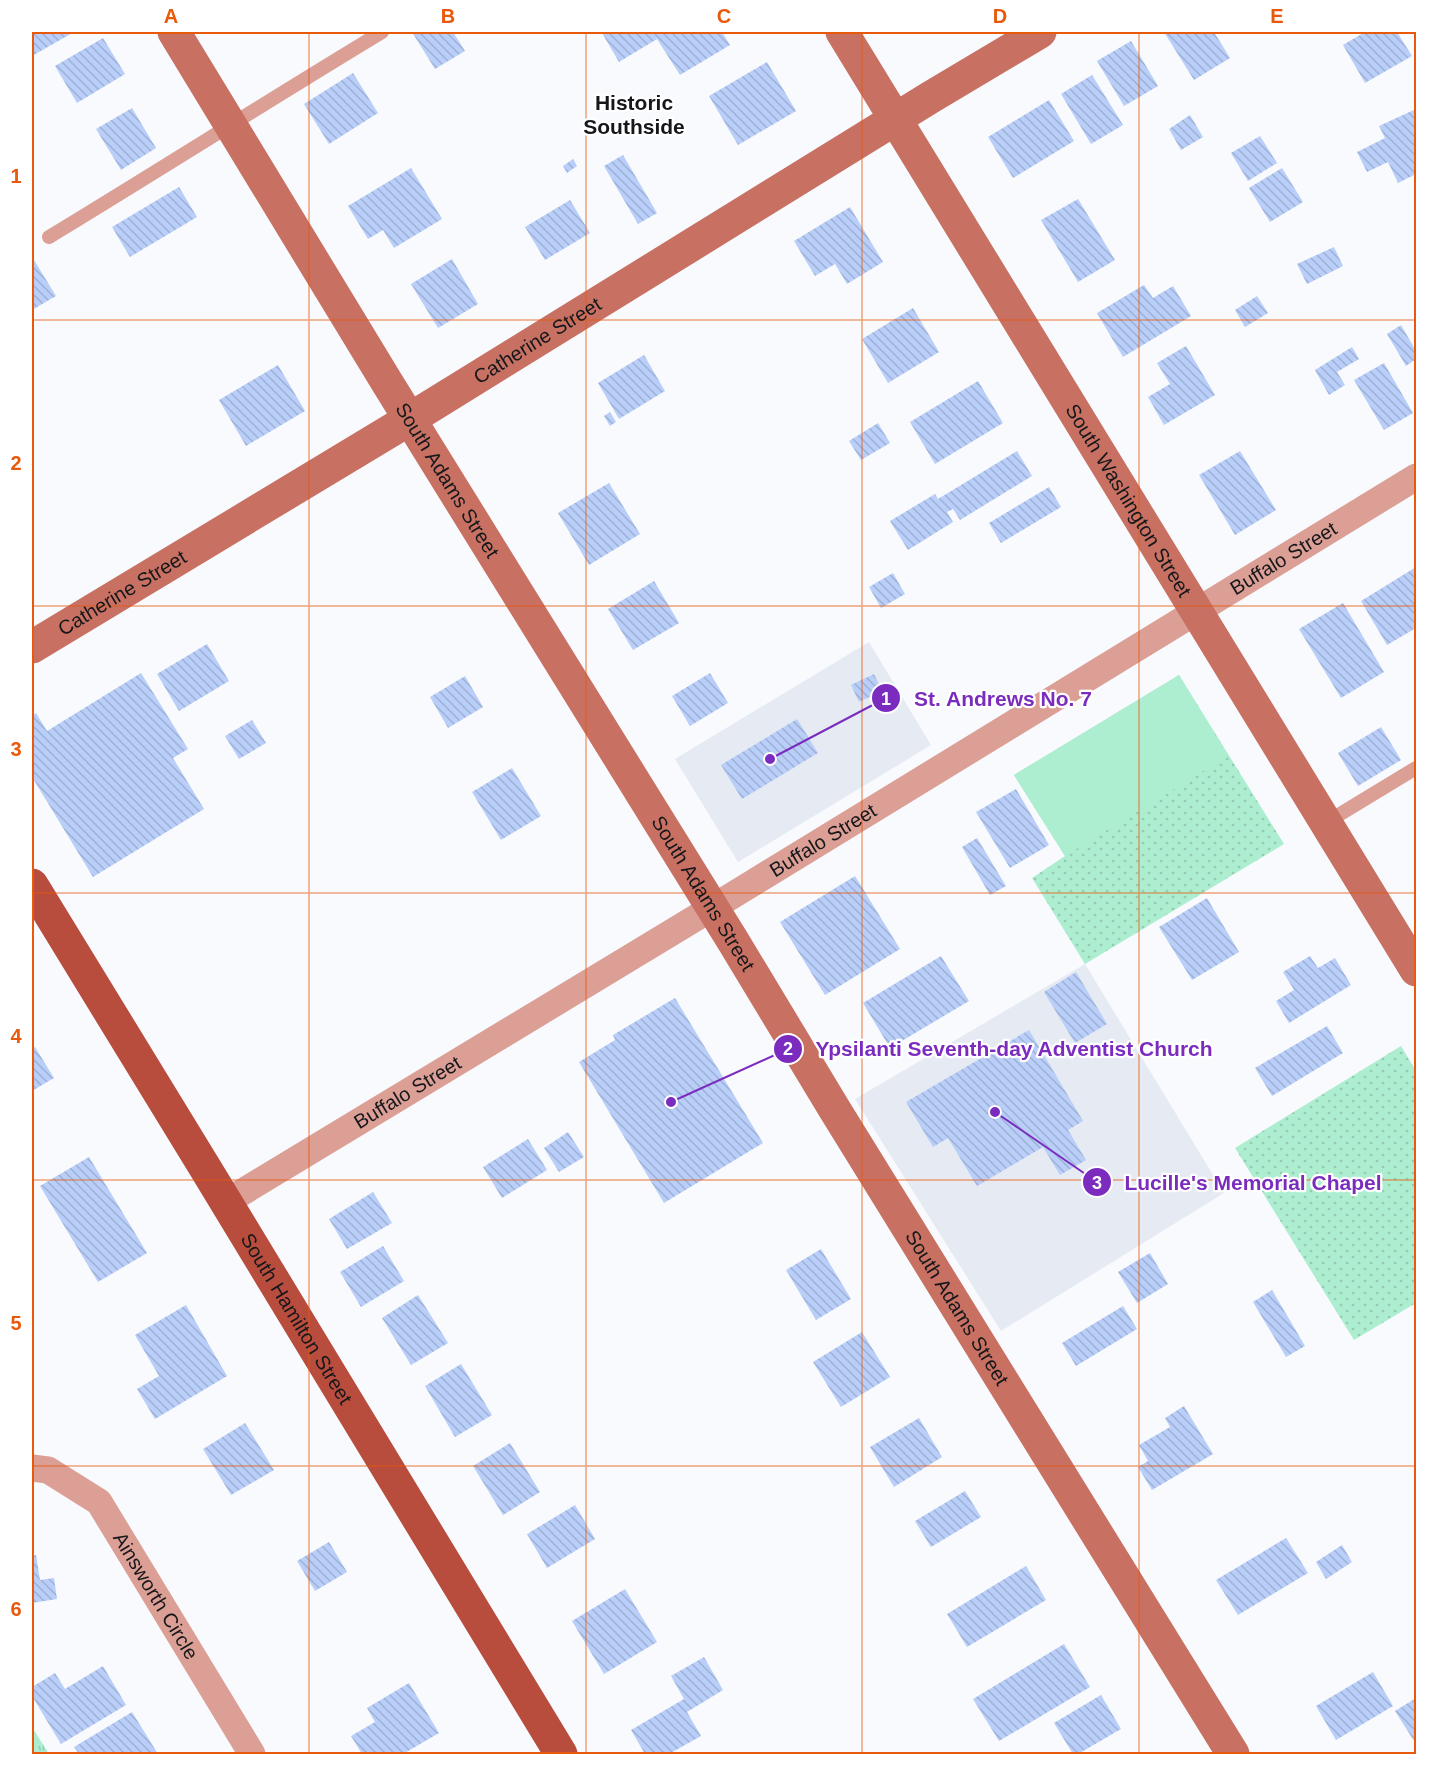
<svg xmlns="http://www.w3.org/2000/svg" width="1448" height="1786" viewBox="0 0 1448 1786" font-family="Arial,sans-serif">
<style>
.built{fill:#e5eaf3}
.grass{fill:url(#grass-dots)}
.park{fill:url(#park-tufts)}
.garden{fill:#adeed0}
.building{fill:url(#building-back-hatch)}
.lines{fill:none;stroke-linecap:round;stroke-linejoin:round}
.lane{stroke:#dc9f95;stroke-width:14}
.street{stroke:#dc9f95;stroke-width:27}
.secondary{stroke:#c87163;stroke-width:33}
.primary{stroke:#b84d3e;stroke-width:33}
.grid{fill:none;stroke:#e8590c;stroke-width:1.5;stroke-opacity:0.55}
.labels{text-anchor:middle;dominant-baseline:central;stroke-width:4.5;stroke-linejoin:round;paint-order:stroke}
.street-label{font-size:20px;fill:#16171a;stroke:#fff}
.neighbourhood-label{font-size:21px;font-weight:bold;fill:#16171a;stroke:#fff}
.leader{fill:none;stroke:#7b2cbf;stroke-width:2}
.callout-dot{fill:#7b2cbf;stroke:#fff;stroke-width:2}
.mark-label{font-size:18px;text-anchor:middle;font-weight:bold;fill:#fff}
.callout-label{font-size:21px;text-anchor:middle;font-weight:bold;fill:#7b2cbf;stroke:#fff;stroke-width:4.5;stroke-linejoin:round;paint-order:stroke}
.neatline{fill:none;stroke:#e8590c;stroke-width:2}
.grid-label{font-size:20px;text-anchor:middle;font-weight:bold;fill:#e8590c}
</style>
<defs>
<pattern id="grass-dots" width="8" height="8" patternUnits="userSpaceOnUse" patternTransform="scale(1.5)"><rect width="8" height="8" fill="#adeed0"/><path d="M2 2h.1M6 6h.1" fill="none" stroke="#94cbb2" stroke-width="1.8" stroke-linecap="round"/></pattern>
<pattern id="park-tufts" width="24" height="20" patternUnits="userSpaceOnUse" patternTransform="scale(1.5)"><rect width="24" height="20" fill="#adeed0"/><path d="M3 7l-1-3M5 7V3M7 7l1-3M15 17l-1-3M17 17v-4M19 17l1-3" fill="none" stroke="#94cbb2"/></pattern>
<pattern id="building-back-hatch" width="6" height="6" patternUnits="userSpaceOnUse" patternTransform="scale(1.5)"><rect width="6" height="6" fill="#b9cff9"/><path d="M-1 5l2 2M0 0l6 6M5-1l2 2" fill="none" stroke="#9eb1d5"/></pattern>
</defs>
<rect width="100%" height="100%" fill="#f8fafe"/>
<!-- built -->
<path class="built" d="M869,642L931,745L738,862L675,759Z
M1085,964L1224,1193L1001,1331L855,1099Z"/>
<!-- grass -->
<path class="grass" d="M1179,675L1284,844L1085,964L1032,878L1065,856L1014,775Z
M1401,1046L1416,1071V1303L1354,1340L1235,1148Z"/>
<!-- park -->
<path class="park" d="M32,1727L49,1754H32Z"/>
<!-- garden -->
<path class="garden" d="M1179,675L1228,756L1065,856L1014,775Z"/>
<!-- building -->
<path class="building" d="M32,32H74L32,56Z
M412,32H453L465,51L435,69Z
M605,32H722L730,45L680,75L657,39L619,62L602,33Z
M1164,32H1214L1230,58L1194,80Z
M1365,32H1397L1412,56L1365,83L1343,45Z
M103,38L125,74L77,103L55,66Z
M1131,41L1158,86L1124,106L1097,61Z
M767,62L796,111L738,145L709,96Z
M353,73L378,113L329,144L304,104Z
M1092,75L1123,125L1091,144L1061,94Z
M1049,100L1074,141L1013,178L988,137Z
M132,108L156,148L121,170L96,129Z
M1416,109V174L1398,183L1388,162L1367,172L1357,152L1385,138L1379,126Z
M1190,115L1203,137L1181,150L1169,129Z
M1260,136L1277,163L1248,181L1231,153Z
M623,155L657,213L638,224L604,166Z
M573,159L577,166L567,173L563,166Z
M411,168L442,219L394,248L383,230L368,239L348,206Z
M1282,168L1303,202L1270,222L1249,188Z
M179,187L197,217L130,257L112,227Z
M1078,199L1115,260L1078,282L1041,220Z
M570,200L590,233L545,260L525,227Z
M850,207L883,262L847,284L835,264L815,276L794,241Z
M1334,247L1343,266L1307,284L1297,264Z
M452,259L478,304L438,328L411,284Z
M34,260L56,296L32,310V262Z
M1144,285L1153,298L1173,286L1191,316L1123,357L1097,313Z
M1257,296L1268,313L1245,327L1235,310Z
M913,308L939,352L888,383L862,339Z
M1401,325L1416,351V359L1406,366L1387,334Z
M1186,346L1215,395L1164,425L1148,397L1170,384L1157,363Z
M1352,347L1359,359L1337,372L1345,385L1329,395L1315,370Z
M644,355L665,391L619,419L598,383Z
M1384,363L1413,413L1384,430L1354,380Z
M278,365L305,411L246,446L219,400Z
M978,381L1003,423L935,464L910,422Z
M610,412L616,422L610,426L604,416Z
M878,423L890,443L861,460L849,441Z
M1017,451L1032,476L960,520L953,509L947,512L953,522L908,550L890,521L935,494L938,499Z
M1240,451L1276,510L1235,535L1199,475Z
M609,483L640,534L589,565L558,513Z
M1049,487L1061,507L1001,543L989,523Z
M1416,567V628L1387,645L1361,601Z
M893,573L905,594L881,608L869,587Z
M654,581L679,623L633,650L608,609Z
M1343,603L1384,672L1341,698L1299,629Z
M207,644L229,681L179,711L157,674Z
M141,673L188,749L173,758L204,809L93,877L32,777V715L36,713L47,731Z
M710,673L728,703L690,726L672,696Z
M874,674L882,691L859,702L851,685Z
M465,676L483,707L448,728L430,697Z
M797,719L818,753L742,799L721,765Z
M252,720L266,743L239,759L225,736Z
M1381,727L1401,760L1358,786L1338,753Z
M512,768L541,816L501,840L472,792Z
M1016,789L1049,845L1010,868L976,812Z
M977,838L1006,886L990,895L962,847Z
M855,876L900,949L825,995L780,922Z
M1207,898L1239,952L1192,980L1159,927Z
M941,956L969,1001L890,1048L863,1003Z
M1310,956L1318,968L1335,958L1351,985L1289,1023L1276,1001L1294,990L1283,972Z
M1076,972L1107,1024L1075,1043L1044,992Z
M675,998L763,1143L664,1203L579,1062L615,1040L613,1035Z
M1327,1026L1343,1053L1272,1096L1255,1068Z
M1029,1030L1083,1121L1068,1130L1086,1160L1060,1175L1043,1147L977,1186L948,1138L933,1147L906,1102Z
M35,1047L54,1078L32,1091V1049Z
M568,1132L584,1157L559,1172L544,1148Z
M528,1139L547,1170L502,1198L483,1167Z
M89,1157L147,1253L98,1282L40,1186Z
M373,1192L392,1223L347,1249L329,1219Z
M383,1246L404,1281L361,1307L340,1272Z
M821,1249L851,1299L816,1320L786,1270Z
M1150,1253L1168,1284L1137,1303L1118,1272Z
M1272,1290L1305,1346L1286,1357L1253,1302Z
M418,1295L448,1343L411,1365L382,1318Z
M186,1305L227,1376L155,1419L137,1389L159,1376L135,1335Z
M1123,1306L1137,1329L1076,1366L1062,1343Z
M862,1332L890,1377L841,1407L813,1362Z
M461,1364L492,1415L455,1437L425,1386Z
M1184,1406L1213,1454L1152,1490L1138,1467L1148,1461L1139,1445L1170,1427L1165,1418Z
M919,1418L942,1457L894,1487L870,1447Z
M245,1423L274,1470L231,1495L203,1449Z
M510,1443L540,1492L503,1515L473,1466Z
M965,1491L981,1517L931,1547L915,1521Z
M575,1505L595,1539L547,1568L527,1534Z
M1286,1538L1308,1573L1238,1615L1216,1580Z
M329,1542L347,1572L315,1591L297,1561Z
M1342,1545L1352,1562L1326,1579L1316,1562Z
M36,1555L40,1580L54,1578L57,1599L32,1603V1556Z
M1026,1566L1046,1600L967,1647L947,1614Z
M625,1589L657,1642L604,1674L572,1621Z
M1064,1644L1090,1687L999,1741L973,1699Z
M704,1657L723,1690L687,1712L701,1736L669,1754H645L631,1730L684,1699L671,1676Z
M103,1666L126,1705L61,1744L32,1696V1687L55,1673L65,1689Z
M1373,1672L1393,1706L1336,1740L1316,1706Z
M409,1683L439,1733L403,1754H362L351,1736L375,1722L367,1708Z
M1101,1695L1121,1729L1078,1754H1073L1054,1723Z
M1416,1698V1740L1414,1741L1395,1711Z
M132,1712L158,1754H79L74,1747Z"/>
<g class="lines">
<!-- lane -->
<path class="lane" d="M49,237C161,169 271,99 382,32
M1327,822L1416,768"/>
<!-- street -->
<g class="street">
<path id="s1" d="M226,1202L712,908L1416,477"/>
<path id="s2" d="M32,1468L48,1470L99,1502L252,1754"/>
</g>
<!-- secondary -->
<g class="secondary">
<path id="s3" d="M174,32L388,384L733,941L835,1110L1233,1754"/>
<path id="s4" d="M842,32L1416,970"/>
<path id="s5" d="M32,647L410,419L931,97L1040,32"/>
</g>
<!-- primary -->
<path class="primary" id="s6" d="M32,885L204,1166L561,1754"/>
</g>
<!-- grid -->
<path class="grid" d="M309,32V1754M586,32V1754M862,32V1754M1139,32V1754M32,320H1416M32,606H1416M32,893H1416M32,1180H1416M32,1466H1416"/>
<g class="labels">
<!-- street labels -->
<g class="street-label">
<text stroke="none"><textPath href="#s5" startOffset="591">Catherine Street</textPath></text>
<text stroke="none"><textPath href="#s3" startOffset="525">South Adams Street</textPath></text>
<text stroke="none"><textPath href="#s4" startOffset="549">South Washington Street</textPath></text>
<text stroke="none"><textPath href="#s1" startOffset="1238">Buffalo Street</textPath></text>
<text stroke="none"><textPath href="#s5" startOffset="105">Catherine Street</textPath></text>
<text stroke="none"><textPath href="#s1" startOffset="698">Buffalo Street</textPath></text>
<text stroke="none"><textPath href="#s3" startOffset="1011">South Adams Street</textPath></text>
<text stroke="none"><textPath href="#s1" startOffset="212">Buffalo Street</textPath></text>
<text stroke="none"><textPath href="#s3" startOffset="1497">South Adams Street</textPath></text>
<text stroke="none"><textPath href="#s6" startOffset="508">South Hamilton Street</textPath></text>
<text stroke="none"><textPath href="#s2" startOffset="186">Ainsworth Circle</textPath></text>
</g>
<!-- neighbourhood labels -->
<g class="neighbourhood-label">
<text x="634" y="102">Historic<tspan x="634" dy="24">Southside</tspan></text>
</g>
</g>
<!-- callouts -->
<path class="leader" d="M770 759L886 698M671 1102L788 1049M995 1112L1097 1182"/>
<g class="callout-dot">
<circle cx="770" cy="759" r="6"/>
<circle cx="671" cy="1102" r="6"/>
<circle cx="995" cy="1112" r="6"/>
<circle cx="886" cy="698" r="15"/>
<circle cx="788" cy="1049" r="15"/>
<circle cx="1097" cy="1182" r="15"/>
</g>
<g class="mark-label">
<text x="886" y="705">1</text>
<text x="788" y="1055">2</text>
<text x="1097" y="1189">3</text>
</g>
<g class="callout-label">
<text x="1003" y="706">St. Andrews No. 7</text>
<text x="1014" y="1056">Ypsilanti Seventh-day Adventist Church</text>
<text x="1253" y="1190">Lucille's Memorial Chapel</text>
</g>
<!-- border -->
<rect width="1448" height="1786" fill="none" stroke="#ffffff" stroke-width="66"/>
<rect x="33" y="33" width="1382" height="1720" class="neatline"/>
<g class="grid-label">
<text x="171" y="23">A</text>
<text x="448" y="23">B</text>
<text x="724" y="23">C</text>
<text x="1000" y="23">D</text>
<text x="1277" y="23">E</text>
<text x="16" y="183">1</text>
<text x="16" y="470">2</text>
<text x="16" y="756">3</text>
<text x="16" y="1043">4</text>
<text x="16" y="1330">5</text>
<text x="16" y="1616">6</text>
</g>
</svg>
